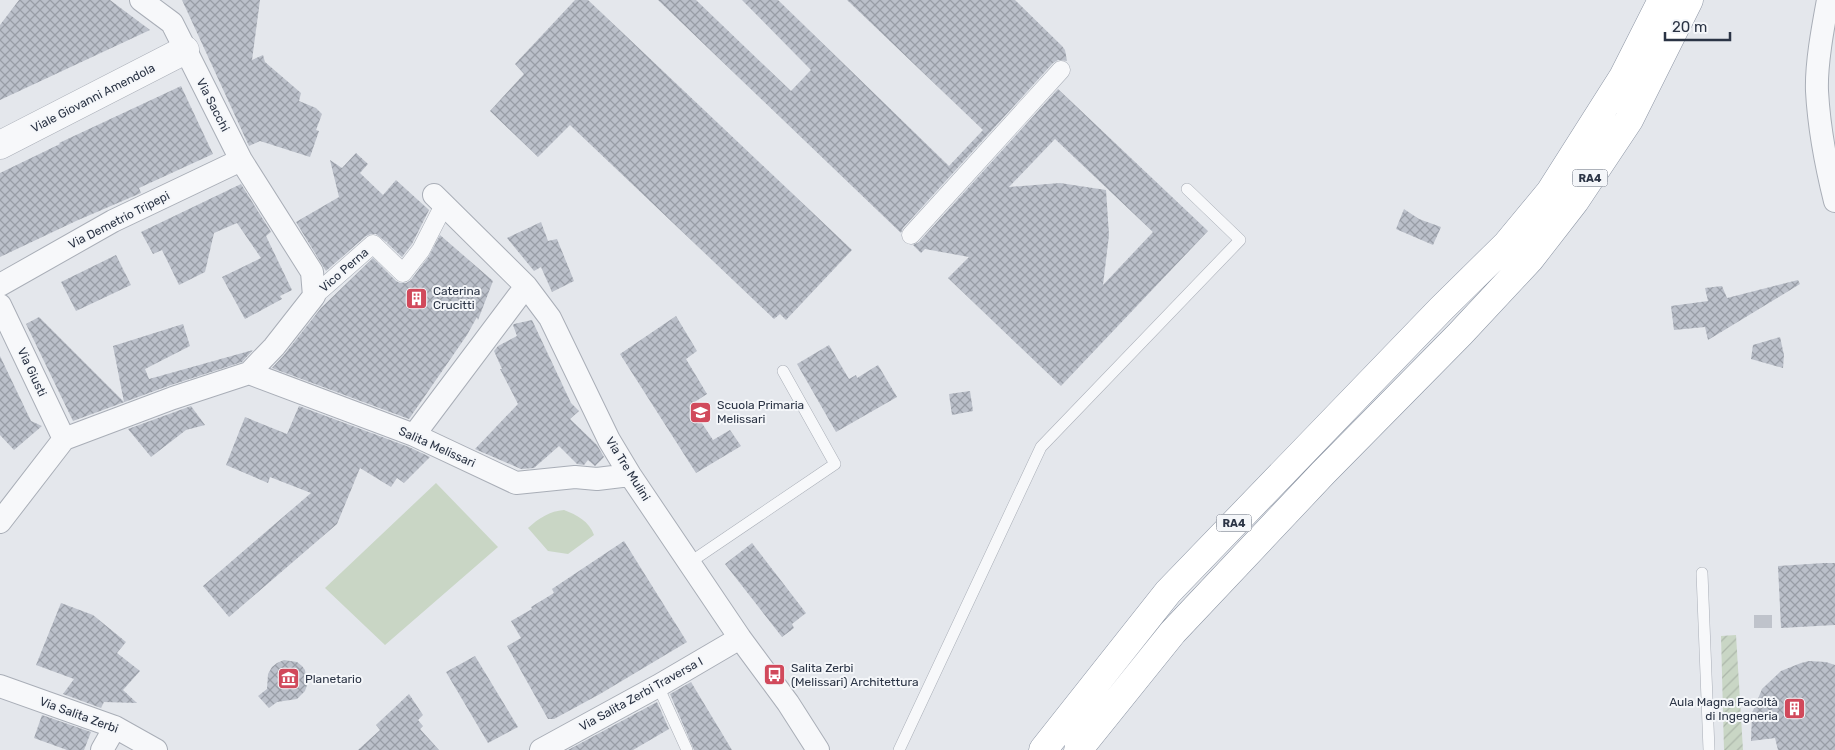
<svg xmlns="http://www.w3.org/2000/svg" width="1835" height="750" viewBox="0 0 1835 750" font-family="Rubik,sans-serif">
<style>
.garden{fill:url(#garden-furrows)}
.pitch{fill:#c9d6c5}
.building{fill:url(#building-cross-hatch);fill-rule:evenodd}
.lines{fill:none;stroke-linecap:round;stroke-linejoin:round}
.pedestrian-tunnel{stroke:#bfc3cb;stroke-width:18;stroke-dasharray:18 9;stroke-linecap:butt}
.service-casing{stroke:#a9aeb7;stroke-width:12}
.pedestrian-casing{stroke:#a9aeb7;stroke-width:19}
.minor-casing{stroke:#a9aeb7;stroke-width:24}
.tertiary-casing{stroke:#a9aeb7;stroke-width:29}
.motorway-casing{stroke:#8b94a3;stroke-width:29}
.service{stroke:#f7f8fa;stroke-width:11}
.pedestrian{stroke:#f7f8fa;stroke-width:18}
.minor{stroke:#f7f8fa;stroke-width:22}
.tertiary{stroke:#f7f8fa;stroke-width:28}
.motorway{stroke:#fff;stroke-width:28}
.labels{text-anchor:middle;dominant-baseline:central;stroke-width:4;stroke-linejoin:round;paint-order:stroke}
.shield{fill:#f4f6f9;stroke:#676e7b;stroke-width:1}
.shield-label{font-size:11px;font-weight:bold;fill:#2b3445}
.street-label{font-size:12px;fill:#2b3445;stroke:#f4f6f9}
.poi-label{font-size:12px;fill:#2b3445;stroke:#f4f6f9;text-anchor:start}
</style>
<defs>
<pattern id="garden-furrows" width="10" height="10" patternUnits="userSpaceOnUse" patternTransform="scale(1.25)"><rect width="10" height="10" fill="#c9d6c5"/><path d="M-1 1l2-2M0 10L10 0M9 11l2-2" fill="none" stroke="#adb8ab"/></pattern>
<pattern id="building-cross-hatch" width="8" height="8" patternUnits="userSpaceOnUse" patternTransform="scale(1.25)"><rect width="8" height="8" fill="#bbc0ca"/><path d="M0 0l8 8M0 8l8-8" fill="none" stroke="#989da6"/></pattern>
</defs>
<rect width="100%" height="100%" fill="#e4e7ec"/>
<!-- garden -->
<path class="garden" d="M1736,635L1743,750H1724L1721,636Z"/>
<!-- pitch -->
<path class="pitch" d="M436,483L498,547L385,645L325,588Z
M564,510C577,515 589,521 594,535L568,554L548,551L528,528C539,518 550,511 564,510Z"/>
<!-- building -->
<path class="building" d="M19,0H110L150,30L0,100V25Z
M182,0H260L252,60L263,55L265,62L301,93L299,101L316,108L322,114L316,130L319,131L310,157L260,141L249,146Z
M575,0H588L852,250L786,320L780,314L774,319L570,125L538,157L490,111L524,74L515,64Z
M658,0H696L791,91L811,70L742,0H778L949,166L983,130L847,0H1015L1062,46L1065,50L1067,61L1058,60L1053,63L903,228L901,233Z
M181,86L213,154L139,188L141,193L76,221L0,257V173L60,144L59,143Z
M1058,89L1208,231L1061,386L948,278L969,257L925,249L921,253L913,245L919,242ZM1055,139L1153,232L1103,285L1109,235L1106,190L1060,183L1009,187Z
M356,153L368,164L360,173L383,195L396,180L429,210L412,244L402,257L387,243L389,241L386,242L376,234H371L366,236L326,271L296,222L339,197L330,160L342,168Z
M241,184L271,232L266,236L292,290L280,296L282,299L245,319L222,277L261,258L237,223L214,233L205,272L179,285L162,250L153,254L141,232Z
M1404,209L1419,219L1441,227L1433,245L1396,229Z
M541,222L548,241L557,239L574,281L552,292L541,267L534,271L507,238Z
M440,235L493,281L478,320L477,317L467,335L409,419L272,368L284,355L321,308L373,258L396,281L400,283H406L411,280L429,256Z
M116,255L131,285L76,311L61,282Z
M1798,280L1800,284L1708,340L1705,327L1674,330L1671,306L1708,301L1705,288L1722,286L1727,298Z
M676,316L697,351L686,359L707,394L690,405L713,440L730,430L741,446L696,473L620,354Z
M39,317L124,402L113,346L183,324L190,346L145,369L149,379L253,350L242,362L168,386L73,421L26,324Z
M532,320L571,403L579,411L570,419L597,445L604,457L595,466L588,460L584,465L577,464L559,446L534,468L521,469L475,449L518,404L500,369H502L494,351L498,346L517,336L513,325L514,324Z
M1780,337L1784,355L1783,368L1751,359L1753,345Z
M829,345L849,379L856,375L857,378L878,365L897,397L836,432L797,364Z
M0,356L31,421L42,426L14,450L0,435Z
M970,391L973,411L952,415L949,394Z
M191,406L205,425L186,430L151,457L128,429Z
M299,406L409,447L430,457L404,483L397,478L391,487L360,468L337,524L229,617L203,586L311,493L270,477L268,483L226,465L245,417L287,434Z
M624,541L687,642L600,694L554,719H548L507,646L521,638L511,621L532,609L531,607L554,593L552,589Z
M752,543L806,613L792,624L794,628L782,637L725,564Z
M1824,563H1835V625L1781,628L1778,566Z
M61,603L93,615L126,642L117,653L140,671L123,690L137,703L104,702L101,708L63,694L74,679L36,665Z
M475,656L518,727L488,743L446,672Z
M284,660L297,662L302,666L305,670L307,685L305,691L297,699L277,702L269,708L258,696L267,689L268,674L272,667L277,663Z
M1809,661L1826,662L1835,665V750H1778L1775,738L1751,741L1752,713L1762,689L1781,671L1801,663Z
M691,682L732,750H694L670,694Z
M409,694L423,715L418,720L423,726L420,729L439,750H358L380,730L376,725Z
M657,702L669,729L633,750H568Z
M42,715L91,732L84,750H67L34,738Z"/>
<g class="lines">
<!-- pedestrian-tunnel -->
<path class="pedestrian-tunnel" d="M1763,615V628"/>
<defs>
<path id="service" d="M689,563L835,464L783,371
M1702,573L1709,750
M658,686L687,750
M899,750L1041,447L1240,240L1187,189"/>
<path id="pedestrian" d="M911,235L1061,70
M314,296L373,244L403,273L421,250L444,205"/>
<path id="minor" d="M1828,0C1823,27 1816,64 1817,91C1819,128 1826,165 1835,201
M434,195L526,286L550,318L609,440L630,475L740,638L788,703L818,750
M0,285L113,221L241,160
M0,305L64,439
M249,373L414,435L516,483L575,477L597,479L630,475
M414,435L526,286
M0,522L64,439L173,398L249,373L274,347L314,296L312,272L241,160L172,23L141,0
M0,686L115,727L156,750
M102,750L115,727
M541,750L658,686L740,638"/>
<path id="tertiary" d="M0,145L185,50"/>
<path id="motorway" d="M1043,750L1168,592L1441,309L1507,244L1550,192L1623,77L1662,0
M1078,750L1173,632L1323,473L1460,334L1530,259L1575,201L1629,120L1689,0"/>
</defs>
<!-- service casing -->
<use href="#service" class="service-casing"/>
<!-- pedestrian casing -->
<use href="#pedestrian" class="pedestrian-casing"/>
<!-- minor casing -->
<use href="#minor" class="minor-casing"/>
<!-- tertiary casing -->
<use href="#tertiary" class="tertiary-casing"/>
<!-- motorway casing -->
<use href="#motorway" class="motorway-casing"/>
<!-- service -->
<use href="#service" class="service"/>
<!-- pedestrian -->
<use href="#pedestrian" class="pedestrian"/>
<!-- minor -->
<use href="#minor" class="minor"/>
<!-- tertiary -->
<use href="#tertiary" class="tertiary"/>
<!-- motorway -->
<use href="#motorway" class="motorway"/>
</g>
<!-- icons -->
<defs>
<symbol id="building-square" viewBox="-11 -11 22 22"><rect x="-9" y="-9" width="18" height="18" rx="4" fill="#d1495b" stroke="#f4f6f9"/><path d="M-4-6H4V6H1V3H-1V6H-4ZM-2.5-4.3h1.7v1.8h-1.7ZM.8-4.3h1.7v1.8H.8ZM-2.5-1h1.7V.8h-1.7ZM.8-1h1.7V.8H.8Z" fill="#fff"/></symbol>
<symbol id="school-square" viewBox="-11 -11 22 22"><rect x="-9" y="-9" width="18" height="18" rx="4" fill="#d1495b" stroke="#f4f6f9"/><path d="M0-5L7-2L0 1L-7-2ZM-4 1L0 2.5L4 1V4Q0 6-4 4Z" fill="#fff"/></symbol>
<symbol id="bus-square" viewBox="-11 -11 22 22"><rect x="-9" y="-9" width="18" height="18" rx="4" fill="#d1495b" stroke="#f4f6f9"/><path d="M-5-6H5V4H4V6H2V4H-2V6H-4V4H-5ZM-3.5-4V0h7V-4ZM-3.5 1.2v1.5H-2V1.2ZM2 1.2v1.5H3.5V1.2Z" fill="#fff"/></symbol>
<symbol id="museum-square" viewBox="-11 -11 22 22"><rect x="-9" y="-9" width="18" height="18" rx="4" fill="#d1495b" stroke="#f4f6f9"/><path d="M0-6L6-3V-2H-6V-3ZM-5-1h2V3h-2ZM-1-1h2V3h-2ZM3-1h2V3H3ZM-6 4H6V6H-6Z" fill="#fff"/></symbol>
</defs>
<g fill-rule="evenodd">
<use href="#building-square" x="404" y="286" width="25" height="25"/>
<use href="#school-square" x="688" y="400" width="25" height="25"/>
<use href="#bus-square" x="762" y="662" width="25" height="25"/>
<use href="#museum-square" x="276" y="666" width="25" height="25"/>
<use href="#building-square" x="1782" y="696" width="25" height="25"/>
</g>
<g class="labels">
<!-- shield labels -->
<g class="shield">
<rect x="1572.5" y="169.5" width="35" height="17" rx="4"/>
<rect x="1216.5" y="514.5" width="35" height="17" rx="4"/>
</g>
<g class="shield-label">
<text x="1590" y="178">RA4</text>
<text x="1234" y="523">RA4</text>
</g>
<!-- street labels -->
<g class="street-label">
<text transform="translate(93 98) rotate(-27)">Viale Giovanni Amendola</text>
<text transform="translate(213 105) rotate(63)">Via Sacchi</text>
<text transform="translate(119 220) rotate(-27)">Via Demetrio Tripepi</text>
<text transform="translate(344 270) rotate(-41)">Vico Perna</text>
<text transform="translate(32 372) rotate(65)">Via Giusti</text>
<text transform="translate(437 447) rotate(24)">Salita Melissari</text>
<text transform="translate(628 469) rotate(58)">Via Tre Mulini</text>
<text transform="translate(641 694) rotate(-29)">Via Salita Zerbi Traversa I</text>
<text transform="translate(79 715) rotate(20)">Via Salita Zerbi</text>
</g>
<!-- poi labels -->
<g class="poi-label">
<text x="433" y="291">Caterina<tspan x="433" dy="14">Crucitti</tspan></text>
<text x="717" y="405">Scuola Primaria<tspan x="717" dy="14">Melissari</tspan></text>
<text x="791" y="668">Salita Zerbi<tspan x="791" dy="14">(Melissari) Architettura</tspan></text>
<text x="305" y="679">Planetario</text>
<text x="1778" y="702" text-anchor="end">Aula Magna Facoltà<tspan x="1778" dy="14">di Ingegneria</tspan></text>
</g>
</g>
<!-- scale -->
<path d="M1665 32v8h65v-8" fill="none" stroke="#2b3445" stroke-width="2.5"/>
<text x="1672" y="32" font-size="15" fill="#2b3445" stroke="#f4f6f9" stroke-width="4" paint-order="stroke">20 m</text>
</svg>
